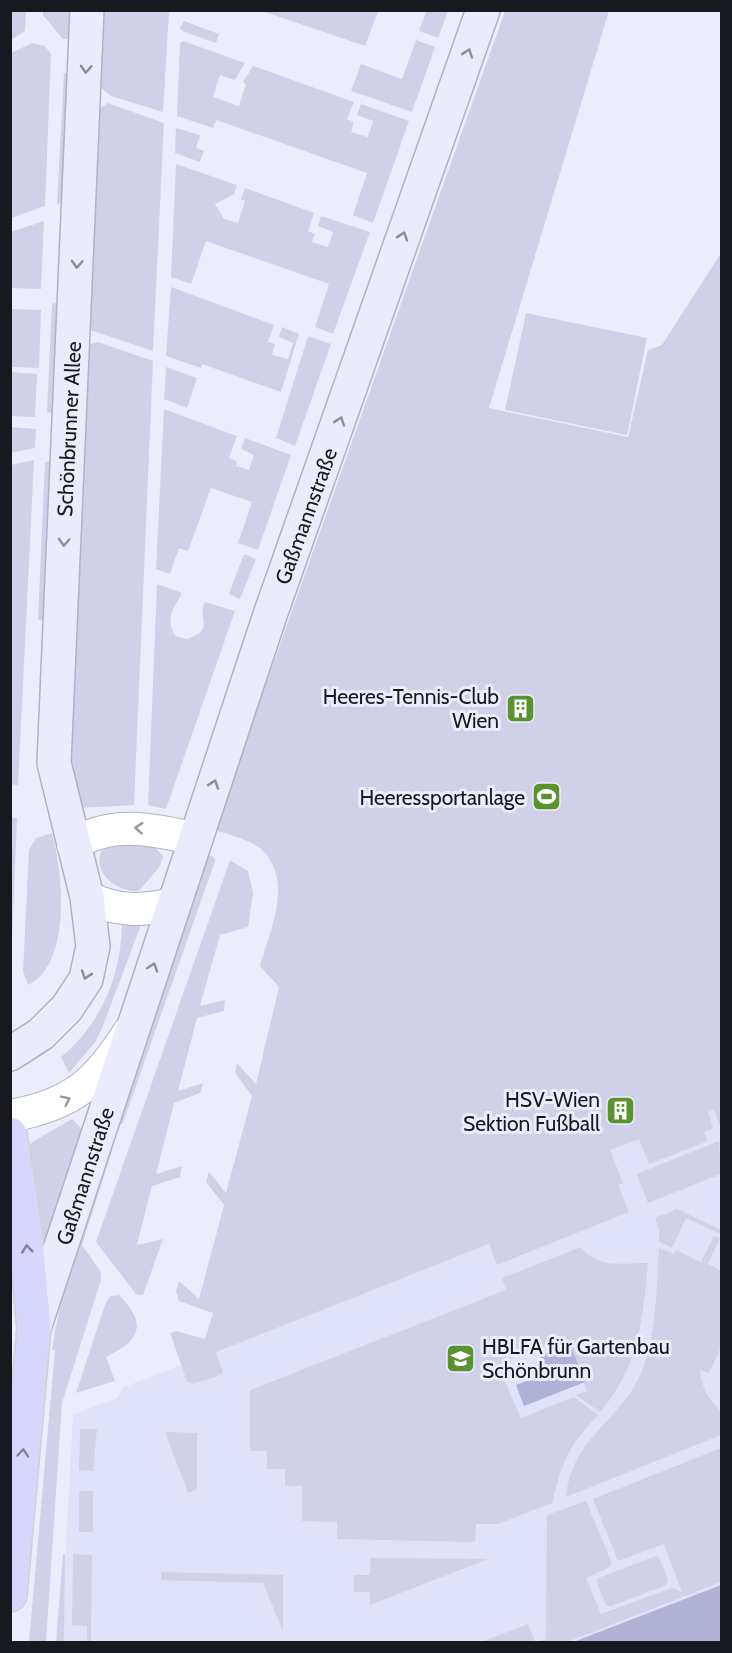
<svg xmlns="http://www.w3.org/2000/svg" width="732" height="1653" viewBox="0 0 732 1653" font-family="Cabin,sans-serif">
<style>
.built{fill:#e0e1fb}
.green{fill:#d0d1e8}
.forest{fill:#b1b2d6}
.water{fill:#b0b1d6}
.lines{fill:none;stroke-linecap:round;stroke-linejoin:round}
.street-casing{stroke:#b0b1c3;stroke-width:34}
.secondary-casing{stroke:#b0b1c3;stroke-width:36}
.primary-casing{stroke:#d1d1d2;stroke-width:36}
.street{stroke:#fff;stroke-width:32}
.secondary{stroke:#ebebfe;stroke-width:33}
.primary{stroke:#d7d7fd;stroke-width:33}
.oneway{stroke:#8c8c9a}
.oneway2{stroke:#97989a}
.oneway3{stroke:#818299}
.labels{text-anchor:middle;dominant-baseline:central;stroke-width:6;stroke-linejoin:round;paint-order:stroke}
.street-label{font-size:21px;fill:#18191f;stroke:#ecedfc}
.poi-label{font-size:21px;fill:#18191f;stroke:#ecedfc;text-anchor:end}
</style>
<rect width="100%" height="100%" fill="#ecedfc"/>
<!-- built -->
<path class="built" d="M714,1109L722,1128L721,1585L573,1642H61L73,1414L118,1398L122,1388L489,1244L506,1164Z"/>
<!-- green -->
<path class="green" d="M11,10L26,11L25,31L11,40Z
M43,11H72L70,39H63L43,15Z
M105,11H169L163,112L111,96L101,88Z
M262,11H378L365,46Z
M426,11H448L438,38L419,31Z
M505,11H609L489,408L628,437L648,350L662,345L721,253V1128L714,1110L708,1112L713,1129L704,1132L708,1141L649,1164L639,1139L610,1150L623,1183L618,1185L629,1212L497,1265L489,1244L216,1352L223,1372L216,1377L192,1384L187,1381L170,1333L176,1331L205,1339L213,1313L179,1301L176,1291L179,1281L199,1299L224,1205L206,1182L209,1172L226,1193L252,1096L235,1073L237,1063L256,1084L279,987L260,966C270,930 294,881 262,850C250,839 229,835 214,830Z
M184,21L219,34L216,43L182,31L180,28Z
M416,40L435,47L412,112L351,91L361,64L402,79Z
M183,41L245,63L235,80L220,75L213,97L239,106L246,84L243,82L253,66L354,102L347,119L354,122L351,132L368,137L373,121L357,115L361,104L409,121L373,223L353,215L367,173L216,120L213,128L177,116L180,43Z
M32,43L45,46L51,54L45,206L11,218V53Z
M71,72L64,200L57,205L64,73Z
M108,103L164,123L153,351L90,330L100,108Z
M176,128L200,135L196,148L204,151L200,162L175,153Z
M176,164L237,185L234,194L215,204L224,219L238,223L245,201L241,199L245,188L314,213L308,231L315,234L312,242L328,247L333,232L318,226L321,216L370,232L333,334L315,327L329,284L206,241L191,284L171,277Z
M44,221L41,289L11,288V232Z
M171,287L274,325L268,342L275,344L272,355L288,359L293,343L279,337L282,327L299,334L281,392L202,364L201,368L166,356Z
M60,302L54,414L47,412L52,304Z
M11,309L41,310L39,368L11,367Z
M526,313L647,338L627,435L505,410Z
M308,336L331,344L295,446L276,438Z
M98,342L153,361L134,805L78,808L70,754L90,344Z
M166,367L197,378L187,408L164,399Z
M11,372L37,374L35,417L11,416Z
M164,409L237,436L229,458L237,461L236,466L249,470L254,455L241,449L245,438L291,455L258,550L238,543L252,502L211,488L188,551L179,548L170,574L156,569Z
M11,427L36,429L35,448L11,453Z
M34,460L18,785L10,784L11,465Z
M53,461L44,621L38,620L45,462Z
M244,554L256,559L240,599L229,594Z
M157,584L182,593C173,610 165,618 175,636L187,639C216,630 196,619 205,602L235,611L166,809L148,805Z
M11,818H17L11,963L10,818Z
M52,833C63,872 72,964 28,985L23,971L29,850L36,838Z
M150,842L163,856L160,866L139,891C114,892 89,870 104,845Z
M205,854L214,857L215,861L123,1123L117,1127Z
M230,860L248,871L253,893L248,927L220,935L200,1006L225,1000L224,1011L197,1018L178,1091L203,1083L200,1093L174,1103L156,1174L182,1166L180,1177L152,1186L137,1245L163,1239L143,1295L136,1294L96,1242Z
M139,921L141,925L103,1026L96,1041L69,1073L61,1057C102,1023 121,975 122,923Z
M72,1119L86,1133L46,1269L28,1149L32,1142Z
M719,1141L721,1174L648,1203L637,1174Z
M110,1143L112,1151L82,1245L101,1272V1280L62,1403L46,1642H29L55,1350H52C62,1278 88,1211 110,1143Z
M677,1209L721,1230V1234L686,1218L672,1248L659,1242V1228L655,1218Z
M714,1236L720,1238L708,1264L721,1271V1347L709,1373L700,1370C702,1388 708,1399 721,1411V1435L566,1497C571,1444 608,1428 634,1387C657,1348 656,1292 659,1248L674,1254L676,1250L701,1262Z
M581,1247C597,1269 624,1263 648,1263C643,1319 638,1369 600,1412L576,1395L587,1391L567,1338L505,1361L509,1371L502,1375L521,1418L574,1397L598,1415C567,1448 563,1460 552,1503L498,1524H476L475,1542L337,1539V1522L302,1521V1486H285V1469H267V1451H250V1390L506,1290L502,1278Z
M119,1295C148,1324 140,1341 106,1357L115,1381L76,1393L106,1302L111,1296Z
M80,1429H97L93,1471L79,1470Z
M165,1432L197,1433V1489L188,1493Z
M721,1448V1582L567,1642H538L546,1639L547,1515L586,1501L612,1563L610,1567L586,1578L601,1614L672,1588L682,1592L664,1544L618,1561L593,1499Z
M79,1491H93V1532H79Z
M63,1554H65L64,1642H56Z
M73,1554L92,1555L91,1642H87V1626L72,1625Z
M656,1556L659,1557L668,1581L666,1585L611,1606L606,1605L597,1583L598,1578Z
M371,1558L488,1559L370,1605V1592H354V1575H370Z
M161,1572L283,1575V1631L263,1583L161,1580Z
M528,1624L535,1642H481Z"/>
<!-- forest -->
<path class="forest" d="M721,1585V1642H573Z"/>
<!-- water -->
<path class="water" d="M570,1344L585,1382L524,1406L516,1385L547,1373L540,1355Z"/>
<g class="lines">
<defs>
<path id="street" d="M73,845C112,819 154,830 196,839
M87,897C117,912 141,911 174,904
M10,1116C71,1105 96,1084 129,1032"/>
<path id="secondary" d="M10,1054L41,1034L67,1008L86,979L93,946L87,897L54,763L87,10
M34,1328L270,615L483,10"/>
<path id="primary" d="M10,1134L24,1221L34,1328L10,1595"/>
</defs>
<!-- street casing -->
<use href="#street" class="street-casing"/>
<!-- secondary casing -->
<use href="#secondary" class="secondary-casing"/>
<!-- primary casing -->
<use href="#primary" class="primary-casing"/>
<!-- street -->
<use href="#street" class="street"/>
<!-- secondary -->
<use href="#secondary" class="secondary"/>
<!-- primary -->
<use href="#primary" class="primary"/>
</g>
<!-- one-way arrows -->
<defs><path id="oneway-chevron" d="M-2-3.5L2.5 0L-2 3.5" fill="none" stroke-width="1.6" stroke-linecap="round" stroke-linejoin="round" transform="scale(1.5)"/></defs>
<g class="oneway">
<use href="#oneway-chevron" transform="translate(468 53) rotate(-71)"/>
<use href="#oneway-chevron" transform="translate(86 69) rotate(93)"/>
<use href="#oneway-chevron" transform="translate(403 236) rotate(-71)"/>
<use href="#oneway-chevron" transform="translate(77 264) rotate(93)"/>
<use href="#oneway-chevron" transform="translate(340 421) rotate(-71)"/>
<use href="#oneway-chevron" transform="translate(64 542) rotate(93)"/>
<use href="#oneway-chevron" transform="translate(214 784) rotate(-71)"/>
<use href="#oneway-chevron" transform="translate(153 967) rotate(-72)"/>
<use href="#oneway-chevron" transform="translate(86 975) rotate(109)"/>
</g>
<g class="oneway2">
<use href="#oneway-chevron" transform="translate(139 828) rotate(-176)"/>
<use href="#oneway-chevron" transform="translate(66 1100) rotate(-26)"/>
</g>
<g class="oneway3">
<use href="#oneway-chevron" transform="translate(27 1249) rotate(-96)"/>
<use href="#oneway-chevron" transform="translate(23 1453) rotate(-85)"/>
</g>
<!-- icons -->
<defs>
<symbol id="building-square" viewBox="-11 -11 22 22"><rect x="-9" y="-9" width="18" height="18" rx="4" fill="#5a922e" stroke="#ecedfc"/><path d="M-4-6H4V6H1V3H-1V6H-4ZM-2.5-4.3h1.7v1.8h-1.7ZM.8-4.3h1.7v1.8H.8ZM-2.5-1h1.7V.8h-1.7ZM.8-1h1.7V.8H.8Z" fill="#fff"/></symbol>
<symbol id="stadium-square" viewBox="-11 -11 22 22"><rect x="-9" y="-9" width="18" height="18" rx="4" fill="#5a922e" stroke="#ecedfc"/><path d="M0-5a6.5 5 0 1 0 0 10a6.5 5 0 1 0 0-10ZM-3.5-1.8h7v3.6h-7Z" fill="#fff"/></symbol>
<symbol id="school-square" viewBox="-11 -11 22 22"><rect x="-9" y="-9" width="18" height="18" rx="4" fill="#5a922e" stroke="#ecedfc"/><path d="M0-5L7-2L0 1L-7-2ZM-4 1L0 2.5L4 1V4Q0 6-4 4Z" fill="#fff"/></symbol>
</defs>
<g fill-rule="evenodd">
<use href="#building-square" x="504" y="692" width="33" height="33"/>
<use href="#stadium-square" x="530" y="780" width="33" height="33"/>
<use href="#building-square" x="604" y="1094" width="33" height="33"/>
<use href="#school-square" x="444" y="1342" width="33" height="33"/>
</g>
<g class="labels">
<!-- street labels -->
<g class="street-label">
<text transform="translate(69 429) rotate(-87)">Schönbrunner Allee</text>
<text transform="translate(306 516) rotate(-70)">Gaßmannstraße</text>
<text transform="translate(85 1176) rotate(-72)">Gaßmannstraße</text>
</g>
<!-- poi labels -->
<g class="poi-label">
<text x="499" y="696">Heeres-Tennis-Club<tspan x="499" dy="24">Wien</tspan></text>
<text x="525" y="797">Heeressportanlage</text>
<text x="600" y="1099">HSV-Wien<tspan x="600" dy="24">Sektion Fußball</tspan></text>
<text x="482" y="1346" text-anchor="start">HBLFA für Gartenbau<tspan x="482" dy="24">Schönbrunn</tspan></text>
</g>
</g>
<!-- border -->
<rect width="732" height="1653" fill="none" stroke="#18191f" stroke-width="24"/>
</svg>
